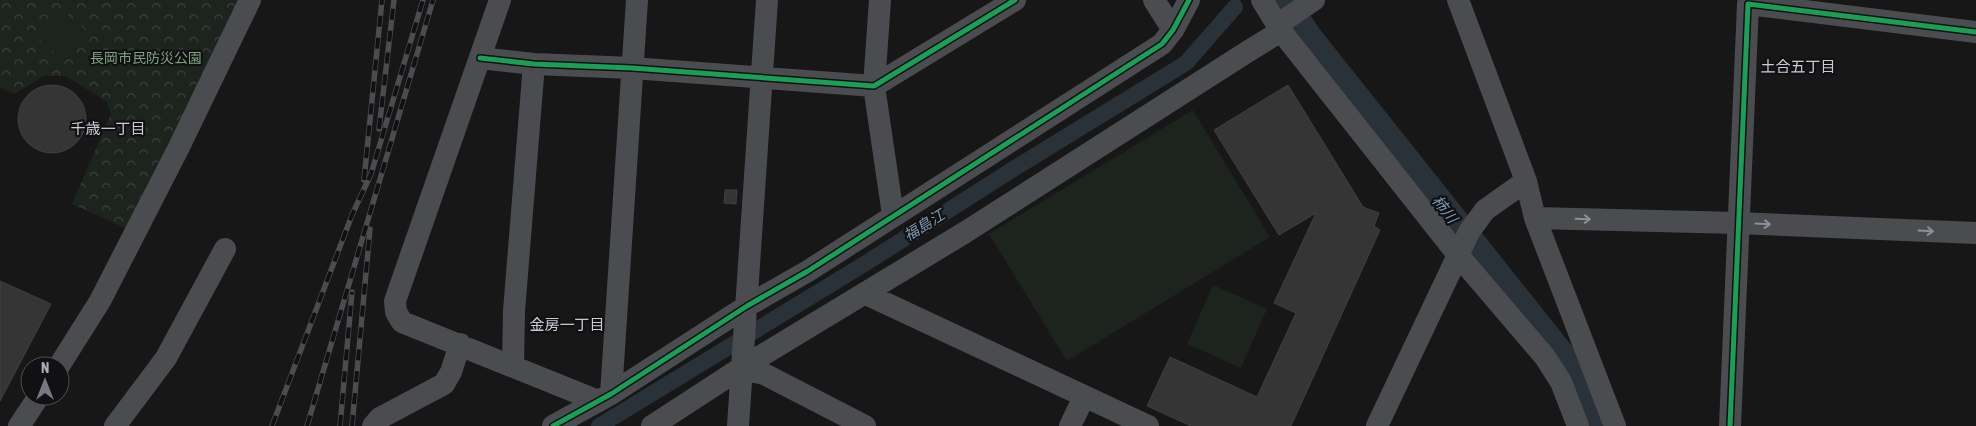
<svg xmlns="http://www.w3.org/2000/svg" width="1976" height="426" viewBox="0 0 1976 426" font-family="'Asap Condensed','Noto Sans JP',sans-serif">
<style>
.forest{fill:url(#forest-crowns)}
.pitch{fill:#1d241e}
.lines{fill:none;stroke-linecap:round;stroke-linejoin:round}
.canal{stroke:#2a3239;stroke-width:16}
.river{stroke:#2a3239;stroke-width:29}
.building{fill:#353536;stroke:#3f4043}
.minor{stroke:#4b4c50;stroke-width:22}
.rail-casing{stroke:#4b4c4f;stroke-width:5.5}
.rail{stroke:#111113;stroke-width:4;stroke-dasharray:11;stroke-linecap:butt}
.cycleway-casing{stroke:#111113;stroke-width:8}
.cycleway{stroke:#1a9f57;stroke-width:5}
.oneway{stroke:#8c9099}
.labels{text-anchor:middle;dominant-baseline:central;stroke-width:4.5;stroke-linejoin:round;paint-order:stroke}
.park-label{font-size:14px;fill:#7fa381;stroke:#111113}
.neighbourhood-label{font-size:15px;fill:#c9ccd4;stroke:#111113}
.water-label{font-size:15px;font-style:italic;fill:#7f9bb3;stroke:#111113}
</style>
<defs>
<pattern id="forest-crowns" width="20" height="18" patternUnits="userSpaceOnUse" patternTransform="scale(1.25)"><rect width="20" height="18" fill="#1d241e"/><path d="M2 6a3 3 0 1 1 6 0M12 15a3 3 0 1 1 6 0" fill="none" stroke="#3b413d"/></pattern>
</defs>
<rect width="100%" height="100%" fill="#171717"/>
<!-- forest -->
<path class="forest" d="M0,0H241L125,228L72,204L111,114L107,102L66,76H43L15,94L0,88Z"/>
<!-- pitch -->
<path class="pitch" d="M62,10L85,29L60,57L37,37Z
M1193,110L1270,237L1067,361L989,234Z
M1213,285L1267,309L1241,368L1187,344Z"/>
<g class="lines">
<!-- canal -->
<path class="canal" d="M599,426L866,263L1015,168L1186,63L1235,7"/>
<!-- river -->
<path class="river" d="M1282,0L1309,39L1563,358L1579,385L1594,426"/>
</g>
<!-- building -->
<path class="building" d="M1288,85L1363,207L1379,213L1374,226L1380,230L1291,426H1191L1147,406L1170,357L1257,397L1296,313L1274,303L1316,213L1279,235L1214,130Z
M18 119a34 34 0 1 1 68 0a34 34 0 1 1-68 0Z
M725,190H737L736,204L724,203Z
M0,281L51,304L0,401Z"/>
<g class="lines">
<!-- minor -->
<path class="minor" d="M500,0L395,301L396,312L402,322L598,401
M880,0L874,86L893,215
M1154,0L1173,30
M1262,0L1281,31L1458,255L1545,357L1561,382L1578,426
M1458,0L1526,181L1535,218L1615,426
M1277,25L1314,0
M480,58L534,64L632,68L874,86L1015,0
M1535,218L1738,223L1976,233
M866,294L1148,426
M59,366L100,301L179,147L250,0
M513,366L514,311L534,64
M741,368L764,374L865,426
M611,394L637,0
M19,426L39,396
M115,426L166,358L225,249
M373,426L380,418L444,384L451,372L460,344
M553,426L611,394L747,306L808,271L1162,44L1173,30L1189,0
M652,426L741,368L964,233L1247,52L1281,31
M738,426L767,0
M1070,426L1084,397
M1377,426L1469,232L1485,210L1526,181
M1730,426L1748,4L1976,32"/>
<defs>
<path id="rail" d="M379,129L394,0
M364,180L382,0
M272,426L352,215L371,174L423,0
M307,426L433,0
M340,426L352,292
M352,426L370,229"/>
</defs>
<!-- rail casing -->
<use href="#rail" class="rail-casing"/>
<!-- rail -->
<use href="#rail" class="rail"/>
<defs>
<path id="cycleway" d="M480,58L534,64L632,68L874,86L1015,0
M553,426L611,394L747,306L808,271L1162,44L1173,30L1189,0
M1730,426L1748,4L1976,32"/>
</defs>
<!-- cycleway casing -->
<use href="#cycleway" class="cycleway-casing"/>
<!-- cycleway -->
<use href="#cycleway" class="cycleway"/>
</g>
<!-- one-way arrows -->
<defs><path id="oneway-shaft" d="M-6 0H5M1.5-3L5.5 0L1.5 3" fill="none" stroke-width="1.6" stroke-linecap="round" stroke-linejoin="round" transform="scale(1.25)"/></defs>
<g class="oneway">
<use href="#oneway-shaft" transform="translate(1583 219) rotate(2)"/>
<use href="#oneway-shaft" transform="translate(1763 224) rotate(3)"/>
<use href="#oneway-shaft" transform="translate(1926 231) rotate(3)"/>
</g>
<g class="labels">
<!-- park labels -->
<g class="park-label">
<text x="146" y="58">長岡市民防災公園</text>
</g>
<!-- neighbourhood labels -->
<g class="neighbourhood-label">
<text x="1798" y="66">土合五丁目</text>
<text x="108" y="128">千歳一丁目</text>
<text x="567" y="324">金房一丁目</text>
</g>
<!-- water labels -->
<g class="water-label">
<text transform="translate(1445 209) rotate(52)">柿川</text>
<text transform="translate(924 225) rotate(-32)">福島江</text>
</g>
</g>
<!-- north arrow -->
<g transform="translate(45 381)"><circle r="24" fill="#111113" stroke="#4d4f55"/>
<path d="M0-4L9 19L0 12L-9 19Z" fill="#757880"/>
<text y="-8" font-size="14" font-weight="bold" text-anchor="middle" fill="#a8adb8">N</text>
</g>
</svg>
